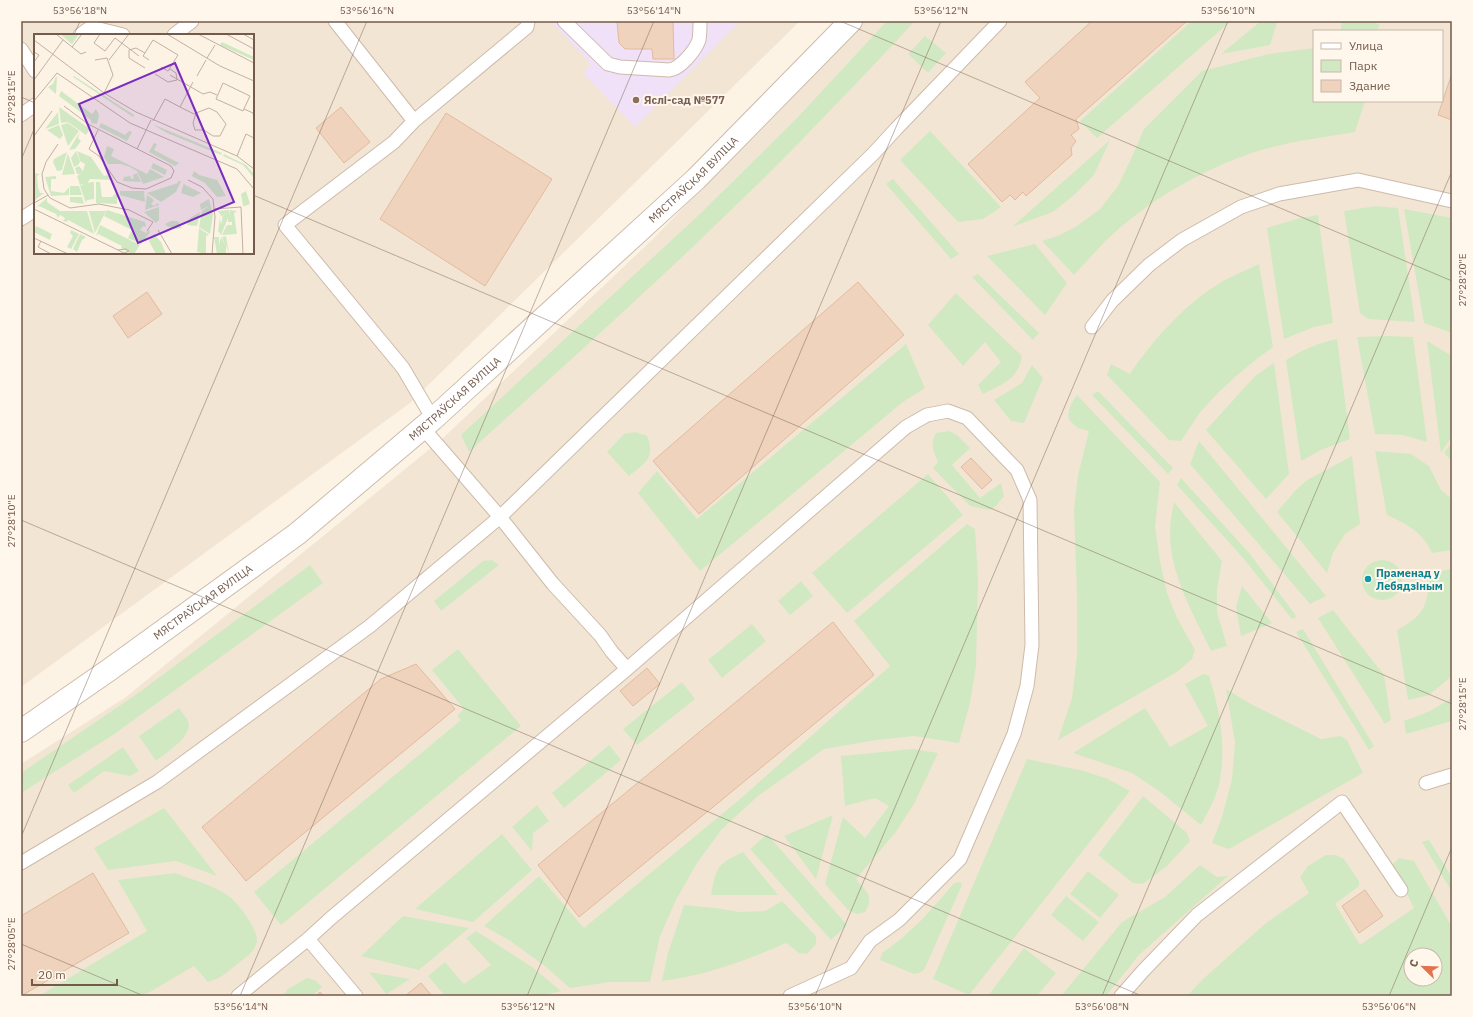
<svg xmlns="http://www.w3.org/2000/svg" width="1473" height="1017" viewBox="0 0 1473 1017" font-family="'IBM Plex Sans',sans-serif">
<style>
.residential{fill:#f3e5d3;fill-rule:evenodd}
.education{fill:#f0e1f8}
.green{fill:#d1e9c3;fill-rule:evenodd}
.building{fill:#f0d3bd;stroke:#e2ba9e}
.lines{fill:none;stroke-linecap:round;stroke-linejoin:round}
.service-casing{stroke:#cdbbab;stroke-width:15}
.tertiary-casing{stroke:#cdbbab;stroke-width:24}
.service{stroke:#fff;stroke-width:13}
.tertiary{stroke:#fff;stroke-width:22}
.ticks{fill:none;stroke:#745a4b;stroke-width:1;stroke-opacity:0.45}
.education-dot{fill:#8d6e63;stroke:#fff7eb;stroke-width:1.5}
.culture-dot{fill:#0f9aa8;stroke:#fff7eb;stroke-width:1.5}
.labels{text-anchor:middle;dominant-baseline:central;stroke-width:4;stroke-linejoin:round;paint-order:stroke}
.education-label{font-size:11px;font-weight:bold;fill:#785e54;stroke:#fff7eb;text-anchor:start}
.street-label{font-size:11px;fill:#745a4b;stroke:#fff7eb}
.culture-label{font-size:11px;font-weight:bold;fill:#0d838f;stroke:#fff7eb;text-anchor:start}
.inset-road{fill:none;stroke:#c2b1a2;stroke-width:1}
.view{fill:#7b2cbf;fill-opacity:0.15;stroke:#7b2cbf;stroke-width:2}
.inset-edge{fill:none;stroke:#745a4b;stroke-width:2}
.neatline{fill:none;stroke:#745a4b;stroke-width:1.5}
.ticks-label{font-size:10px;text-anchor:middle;fill:#745a4b}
</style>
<rect width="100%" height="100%" fill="#fcf3e5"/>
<!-- residential -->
<path class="residential" d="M21,21H800L410,403L21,687ZM35,35H253V253H35Z
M862,21H1452V996H21V764L126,697L442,439L654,238ZM1314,31H1442V101H1314ZM1411,955H1435V979H1411Z"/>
<!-- education -->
<path class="education" d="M550,21H740L635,127L583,73L591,64Z"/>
<!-- green -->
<path class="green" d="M887,21H915C854,86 793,151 728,213C644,295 556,373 469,452L461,435L701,213L797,118Z
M1192,21H1231L1097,138L1080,121Z
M1261,21H1279L1277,23L1270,45L1221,54Z
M1341,21H1372L1380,25L1377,31H1341Z
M925,36L946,53L928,73L908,54Z
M1314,48V101H1365L1355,132C1325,137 1294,141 1265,149C1212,164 1154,197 1114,233C1100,246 1087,261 1074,275L1042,241L1060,235L1077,226L1100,209L1118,186L1131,159L1144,129L1202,71L1269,54Z
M930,131L1001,207L983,219L958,222L900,160Z
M1110,140L1094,175L1074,195L1053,212L1012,227Z
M893,179L959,254L951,259L886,184Z
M1376,206L1398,208L1415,322L1368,319L1360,313L1344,211Z
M1404,209L1452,218V333L1424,323Z
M1318,215L1333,323L1314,327L1284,339L1267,228L1297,219Z
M1035,244L1067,283L1045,315L987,256Z
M1259,264L1273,347C1248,365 1224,385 1204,408C1195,418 1189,430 1181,441L1169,440L1107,375L1111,364L1130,374C1154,338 1185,304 1223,281C1234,275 1247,270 1259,264Z
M978,274L1039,333L1033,340L972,277Z
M956,293L1022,356C1018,380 1002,384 983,394L978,385L1001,362L985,342L963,366L928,325Z
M1388,336L1413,337L1427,442L1403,435L1375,434L1357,337Z
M1337,339L1350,439L1321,450L1301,461L1286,360C1302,350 1318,343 1337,339Z
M1427,341L1452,356V436L1441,453Z
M906,344L925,388L903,402L700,571L638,493L657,471L697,519Z
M1274,363L1289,474L1266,499L1206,430L1255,376Z
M1032,365L1043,378L1024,423L1011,421L994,400L1022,383Z
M1098,391L1173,468L1168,474L1092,395Z
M1077,395L1160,482L1155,527L1160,561L1167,593L1177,618L1195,650L1192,659L1177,672L1058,740L1072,698L1077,655V596L1074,510L1078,475L1089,431L1078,428L1069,420C1067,410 1071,403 1077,395Z
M949,431L957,435L970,448L952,465L980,498L1001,483L1004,496L996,506L990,510L970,506L933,468L938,462C933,451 930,444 936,433Z
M635,432L647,436C656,458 645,463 629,476L607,452L624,434Z
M1199,441L1326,596L1310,604L1190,464Z
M1452,442V461L1444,453Z
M1375,451L1411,454L1429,466L1441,490L1452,499V550L1432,553C1423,532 1406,524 1387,515Z
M1352,456L1360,524L1345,534L1333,553L1327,573L1277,512L1294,492L1307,480Z
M928,474L963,515L847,613L812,573Z
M1181,478L1250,554L1297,617L1292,619L1244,559L1177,485Z
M1174,502L1222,561L1217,589V612L1227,646L1211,651C1193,613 1170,575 1170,532C1170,522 1172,511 1174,502Z
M967,524L975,529L978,578L976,666L970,703L959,743L914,736L877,740L824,749L758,796L722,829L697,863L676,900L660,936L650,982H610L570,988L546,967L512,942L484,926L539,876L584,928L739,800L890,666L854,621Z
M492,560L499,565L441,611L434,601L483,561Z
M1362 580a20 20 0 1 1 40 0a20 20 0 1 1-40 0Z
M310,565L323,583L113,735L21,793V773L141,691Z
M1452,569V676L1429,695L1408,700L1397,630C1427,614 1427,604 1430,573Z
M801,581L813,596L790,615L778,601Z
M1242,586L1272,623L1241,636L1236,607Z
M1333,610L1384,675L1391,720L1385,724L1318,618Z
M752,624L766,641L722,678L708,660Z
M1303,629L1374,746L1369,750L1296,632Z
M458,649L521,726L281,925L254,892L461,720L457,716L464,709L432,670Z
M1203,674L1209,676C1220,711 1226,742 1220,780C1218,794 1208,812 1201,825L1159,791L1132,773L1073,753L1145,708L1170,747L1208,726L1185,684Z
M682,682L695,699L637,745L623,729Z
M1226,689L1251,704L1321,739L1341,736L1347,740L1363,773L1229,849L1212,843L1222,817L1232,779L1235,742Z
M1452,698V721L1406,734L1404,721L1430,711Z
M179,708C181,712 186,716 188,721C194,736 166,753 156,761L139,736Z
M609,745L621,760L564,808L552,793Z
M123,747L139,771L130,776L104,771L74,793L68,785Z
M913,749L938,753L914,804L895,833L856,879C866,891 875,896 865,912L857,914L848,910L825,884L843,817L865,838L889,806L875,798L845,806L841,756Z
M1027,759L1084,771L1108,779L1130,791L969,995L933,979Z
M1143,796L1187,833L1190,841L1167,866L1143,884L1133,883L1098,855Z
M537,805L549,821L533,833L532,851L512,827Z
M164,808L217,876L176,861L108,870L94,848Z
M833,815L816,879L784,836Z
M502,834L532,870L473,922L415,909Z
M767,834L847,925L831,940L750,849Z
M1429,840L1452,877V892L1422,842Z
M743,852L778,895H711C716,867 717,864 743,852Z
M1326,855H1336L1344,859L1359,881V886L1335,904L1360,945L1414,908L1392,865L1399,858L1414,861L1452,927V996H1187L1203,979L1266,923L1309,893L1300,877L1308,866ZM1411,955H1435V979H1411Z
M1200,865L1217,877L1228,876L1139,955L1106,996H1061L1122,922L1165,897Z
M1088,871L1119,895L1100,918L1070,894Z
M175,873C193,880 217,886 231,898C240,906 257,928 257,940C257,949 248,956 241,961C231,969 221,979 208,982L194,966L143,996H39L147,931L118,880Z
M960,882L962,885L924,970L919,973L914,974L880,960L882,953C911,934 932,909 954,883Z
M1066,896L1099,922L1083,941L1051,915Z
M782,901L816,936V944L807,954L799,953L786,943C746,961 706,975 662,981L668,953L684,905L715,908L740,912L765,911Z
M403,916L469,928L419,970L361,956Z
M476,931L532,967L561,991L542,996H445L428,976L445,962L464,984L491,965L466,938Z
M1024,948L1056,973L1037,996H988Z
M369,972L410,979L386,994Z
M307,978L315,980L322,987L312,996H282L288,989Z"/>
<!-- building -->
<path class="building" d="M617,21H673L674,59H653L652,49H625L619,43Z
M1092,21H1187L1076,119L1079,129L1071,135L1076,141L1071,148L1072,155L1026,196L1023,192L1015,200L1010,195L1002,202L968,164L1040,98L1025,82Z
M1452,73V120L1438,115Z
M341,107L370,142L344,163L316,128Z
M446,113L552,179L485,286L380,219Z
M858,282L904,335L699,514L653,461Z
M147,292L162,314L128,338L113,316Z
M971,458L992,480L982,489L961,467Z
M833,622L874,675L579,917L538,865Z
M416,664L455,709L246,881L202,827L381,679Z
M647,668L660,684L633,706L620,691Z
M93,873L129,933L21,996V916Z
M1365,890L1383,916L1359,933L1342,906Z
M421,983L432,996H405Z
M320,992L324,996H316Z"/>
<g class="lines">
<defs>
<path id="service" d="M335,21L414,121L394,142L285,225L403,368L433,419
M564,21L608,64L620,67L669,70C680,69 695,51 699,40C700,34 700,27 700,21
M80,35L91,27L123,35
M174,35L192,21
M21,49L35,71
M21,115L35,105
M414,121L527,27L528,21
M21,219L35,210
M1092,327L1112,301L1149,265L1182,240L1241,207L1279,194L1358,180L1452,201
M422,427L500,517L553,584L600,635L612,652L627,669
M1426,783L1452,775
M21,863L157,782L370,626L500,517L873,154L896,129L1000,21
M308,939L356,996
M238,996L308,939L331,918L627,669L906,427L927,415L948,411L967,418L1017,470L1030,500L1032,645L1027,686L1014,734L960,859L899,920L870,941L851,968L790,996
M1121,996L1143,971L1197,915L1342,802L1401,890"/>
<g id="tertiary">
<path id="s1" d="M21,731L109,670L297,534L433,419L696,179L851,21"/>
</g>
</defs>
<!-- service casing -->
<use href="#service" class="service-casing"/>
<!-- tertiary casing -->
<use href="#tertiary" class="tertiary-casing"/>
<!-- service -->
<use href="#service" class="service"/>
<!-- tertiary -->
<use href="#tertiary" class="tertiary"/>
</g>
<!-- ticks -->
<path class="ticks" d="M840,21L1452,281M74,35L80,21M21,97L35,103M21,160L35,127M253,195L1452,704M21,520L1142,996M21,837L367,21M21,944L144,996M240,996L654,21M527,996L941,21M815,996L1228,21M1102,996L1452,171M1389,996L1452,847"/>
<!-- markers -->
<circle class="education-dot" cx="636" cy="100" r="4"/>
<circle class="culture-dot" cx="1368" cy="579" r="4"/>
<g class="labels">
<!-- education labels -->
<g class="education-label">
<text x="644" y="100">Яслі-сад №577</text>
</g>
<!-- street labels -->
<g class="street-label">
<text stroke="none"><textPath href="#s1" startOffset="871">МЯСТРАЎСКАЯ ВУЛІЦА</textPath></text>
<text stroke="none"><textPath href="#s1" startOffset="547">МЯСТРАЎСКАЯ ВУЛІЦА</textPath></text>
<text stroke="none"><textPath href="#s1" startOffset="223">МЯСТРАЎСКАЯ ВУЛІЦА</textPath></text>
</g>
<!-- culture labels -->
<g class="culture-label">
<text x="1376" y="573">Праменад у<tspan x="1376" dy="13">Лебядзіным</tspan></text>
</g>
</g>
<!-- overview -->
<g transform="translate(34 34)">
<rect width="220" height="220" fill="#fcf3e5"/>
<path d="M26,0H45L38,10ZM188,8L220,23V26L186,11ZM22,42L23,43L22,60L14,53L19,50ZM40,42L100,81L99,83L39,43ZM27,57L58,80L62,75L65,81L63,90L57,89V86L25,62ZM25,73L56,95L52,101L34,88L27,89ZM24,78L25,90L11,95ZM34,89L45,97L34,112L27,91ZM67,89L91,101L95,97L98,98L93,107L65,93ZM118,90L188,119L187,121L133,99ZM25,91L29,101L26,105L13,96ZM46,98L44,104L47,107L41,115L35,116ZM120,109L123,110L120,116L145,129L141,132L115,118ZM73,112L80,115L77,122L113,140L116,135L130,143L109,150L103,137L96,133L87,130H74L70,123ZM42,117L46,128L44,131L40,133L37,124ZM43,117L57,123L70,142L73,141L79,146L56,145L53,150L46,151L43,142L46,140H43L41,134L45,132L49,137L51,130L46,127ZM33,118L28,136L23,137L19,128L20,125ZM34,119V120L41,140L28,141ZM190,120L212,131L220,140V144L209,131L189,122ZM119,129L133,136L131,141L117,134ZM160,137L165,141L183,146L192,162L183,163L171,149L158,142ZM0,139L6,140L3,142L4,153L6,159H10L0,167ZM103,139L107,148L89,147L90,143L97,142L96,144L100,145L99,141ZM22,142V145H17V157L30,159L35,153V161L17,162L16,159L11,143ZM144,147H147L142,158L127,168L113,159L144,149ZM57,148H60V165L53,166L52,169L46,152ZM62,148H66L68,163H78L83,158V170L62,169ZM150,149L151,151L167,159L159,163L147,159ZM45,152L48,161H36V152ZM86,157H110L111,168L86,161ZM212,157L216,170L211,172H209L207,160ZM113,161L120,166L117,170L120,172L124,169L125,171L111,176ZM36,163H48L50,170L36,168ZM13,164V168L26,177H53L60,200L34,186L33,188L29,187L31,184L26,181L24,184L22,180L5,172L1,174ZM175,165L179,181L176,200L165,193L168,177L176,171L167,176L166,170ZM125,173V186L122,189L110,178ZM73,176L111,188L112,193L109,192L106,196L112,199L115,196L116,198L107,210L94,204L98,196L70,182ZM195,176V181L196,176L203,177L200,179L203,200L188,201L193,191H198V188H194V184L187,201L184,197L186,183L187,191L188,185L190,190L188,184L192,178L188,183L184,177ZM72,177L61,199L55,177ZM166,178L163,192L153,191L156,184ZM137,187H144L148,194L140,195L133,192L131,190ZM66,191L106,211L100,220H94L95,218L87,214L88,212L64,200L62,202ZM2,192L18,200L16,206L0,198ZM165,194L175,201L172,202V220L163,218ZM37,196L45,200L37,215L33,213L39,202L36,199ZM46,200L52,203L48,206L43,218L39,215ZM120,200L127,208L132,220H122L115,207ZM192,202L195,220L192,211V220H183L180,203H185V211L187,203L191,211L188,203Z" fill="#d1e9c3"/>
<path class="inset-road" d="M22,0L38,13L48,0M66,0L60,9L71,17L81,4L105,22M133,0L186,32L220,47M164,0L220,29M192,0L220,15M209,0L220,6M0,6L70,59L102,78L203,122L220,135M38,13L47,20L52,18M0,18L5,21L0,28M111,19L102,14L95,16V24L111,34M173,24L181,11M61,26L73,24L79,41L70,59M75,26L95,0M115,26L109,22L119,6L144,21L134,37L127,33M121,40L134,48L143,46L142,39L136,35M136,41L169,60L176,58L183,61M163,42L172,26M0,46L29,6M189,49L216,62L209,77L182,65ZM0,67L23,39L96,89L203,135L220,155M30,72L54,90L137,132L140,137L137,144L112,155L98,154L83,148L65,122L55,115L64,96M146,73L160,80L162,79L175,74L183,78L192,90L186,102H179L170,96H161L159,89L162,79M210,75L219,79L220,83M119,87L131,65L146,73L159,48M0,102L18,77M24,110L12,128L8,140L10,155L16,164L36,174L65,170L95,176L119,188L113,197M103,115L117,86M203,122L212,100L220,104M154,146L168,153L179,165L181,183L178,220M0,169L14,161M0,175L90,219L95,217L92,215L84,216M180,175L207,173L209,220M124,196L138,220M0,204L34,220M7,207L4,213L17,220"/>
<path class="view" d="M141,29L200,168L104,209L45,70Z"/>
<rect width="220" height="220" class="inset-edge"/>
</g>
<!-- border -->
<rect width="1473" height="1017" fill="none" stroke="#fff7eb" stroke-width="44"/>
<!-- legend -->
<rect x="1313" y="30" width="130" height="72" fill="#fff7eb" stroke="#c7b8ab"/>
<rect x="1321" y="43" width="20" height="6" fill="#ffffff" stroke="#c7b8ab"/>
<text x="1349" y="50" font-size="12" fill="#745a4b">Улица</text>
<rect x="1321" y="60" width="20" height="12" fill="#d1e9c3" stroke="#c7b8ab"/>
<text x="1349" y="70" font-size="12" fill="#745a4b">Парк</text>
<rect x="1321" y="80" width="20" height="12" fill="#f0d3bd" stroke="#c7b8ab"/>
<text x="1349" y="90" font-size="12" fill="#745a4b">Здание</text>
<!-- north arrow -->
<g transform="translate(1423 967) rotate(293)"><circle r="19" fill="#fff7eb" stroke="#c7b8ab"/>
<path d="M0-3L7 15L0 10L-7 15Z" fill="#e2734d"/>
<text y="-6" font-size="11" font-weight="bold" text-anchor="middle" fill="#745a4b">С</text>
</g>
<!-- scale -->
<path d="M32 979v6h85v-6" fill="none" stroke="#745a4b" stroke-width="2"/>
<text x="38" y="979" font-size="12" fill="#745a4b" stroke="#fff7eb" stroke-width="3" paint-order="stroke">20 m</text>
<rect x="22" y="22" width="1429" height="973" class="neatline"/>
<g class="ticks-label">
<text x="80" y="14">53°56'18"N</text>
<text x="367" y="14">53°56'16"N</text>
<text x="654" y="14">53°56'14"N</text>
<text x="941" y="14">53°56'12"N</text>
<text x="1228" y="14">53°56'10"N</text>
<text transform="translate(11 97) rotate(-90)" y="4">27°28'15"E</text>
<text transform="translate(1462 280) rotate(-90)" y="4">27°28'20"E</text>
<text transform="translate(11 521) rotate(-90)" y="4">27°28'10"E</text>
<text transform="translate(1462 704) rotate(-90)" y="4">27°28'15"E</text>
<text transform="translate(11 944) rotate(-90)" y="4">27°28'05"E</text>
<text x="241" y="1010">53°56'14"N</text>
<text x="528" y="1010">53°56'12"N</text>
<text x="815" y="1010">53°56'10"N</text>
<text x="1102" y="1010">53°56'08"N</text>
<text x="1389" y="1010">53°56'06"N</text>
</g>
</svg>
